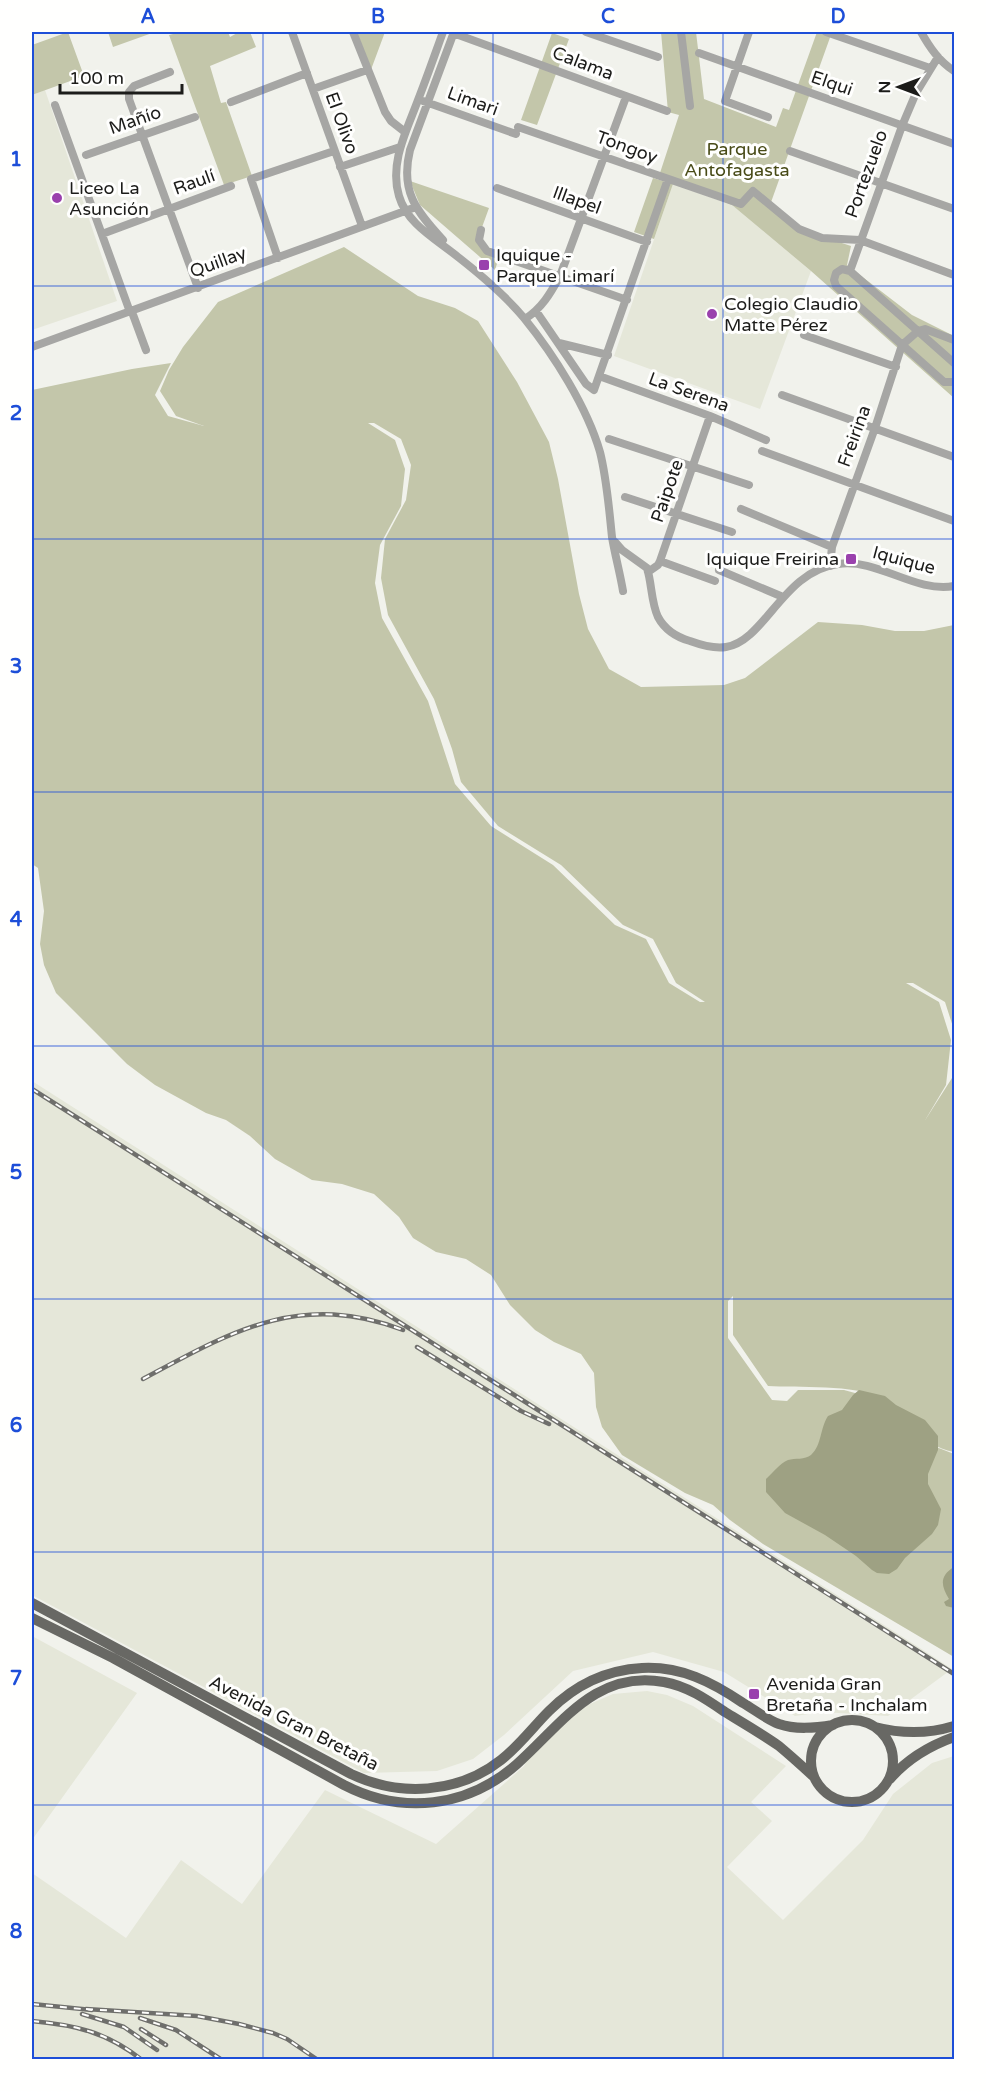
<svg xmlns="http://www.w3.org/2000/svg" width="986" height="2091" viewBox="0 0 986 2091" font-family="'Varela Round',sans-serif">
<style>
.built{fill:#e5e7d9}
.green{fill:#c3c6aa;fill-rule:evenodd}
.water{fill:#9ea183}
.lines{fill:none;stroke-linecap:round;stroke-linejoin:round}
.minor{stroke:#a6a6a4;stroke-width:8}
.major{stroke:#686864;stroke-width:10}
.rail-casing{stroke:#6f6f6c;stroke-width:4.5}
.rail{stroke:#fffffe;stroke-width:2;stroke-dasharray:7;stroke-linecap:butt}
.grid{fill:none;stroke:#1d4ed8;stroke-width:1.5;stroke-opacity:0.55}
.poi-dot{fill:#9a41ad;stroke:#fffffe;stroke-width:2}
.labels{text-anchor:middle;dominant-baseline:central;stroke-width:6;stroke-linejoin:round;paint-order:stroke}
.street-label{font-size:18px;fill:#1c1c1a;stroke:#fffffe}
.park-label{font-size:18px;fill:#484b17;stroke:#fffffe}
.poi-label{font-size:18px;fill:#1c1c1a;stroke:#fffffe;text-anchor:start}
.neatline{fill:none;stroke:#1d4ed8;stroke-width:2}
.grid-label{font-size:20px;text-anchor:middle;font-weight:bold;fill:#1d4ed8}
</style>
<rect width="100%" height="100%" fill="#f1f2ec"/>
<!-- built -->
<path class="built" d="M45,90L117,301L32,330V95Z
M673,184L732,205L811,271L760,409L614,356Z
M32,1081L923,1650L952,1669L888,1716L822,1712L795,1716L724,1672L653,1652L573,1671L504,1735L473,1759L437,1771L364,1773L32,1595Z
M32,1636L137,1693L32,1840Z
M647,1691L667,1695L693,1706L786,1766L751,1802L772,1821L727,1867L783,1920L863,1840L893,1794L932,1763L954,1756V2059H32V1873L126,1938L181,1860L242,1904L325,1790L436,1844L524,1766L528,1758L583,1707L613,1694Z"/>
<!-- green -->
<path class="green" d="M68,32L84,76L32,95V45Z
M108,32H155L113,47Z
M181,32H228L230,37L239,32H250L256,47L210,66L221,103L226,102L252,176L224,185L169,35Z
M353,32H385L369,75Z
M661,32H696L704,99L776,127L783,108L789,110L817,32H832L770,205L799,229L851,246L847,265L912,315L954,336V398L811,271L732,205L659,176L679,115L668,112Z
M552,33L569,39L537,125L521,120Z
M653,178L673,184L654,239L634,232Z
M410,181L489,208L481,230L482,246L501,251L495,270L420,205Z
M344,247L418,296L455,308L478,321L517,382L549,442L558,479L579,594L588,629L609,669L641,687L724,685L745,678L818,622L862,625L895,631H924L954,625V1030L945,1002L913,983H906L939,1002L951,1040L946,1085L924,1122L952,1078L954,1056V1452C919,1445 907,1416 879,1398C857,1384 796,1388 768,1386L733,1335V1296L728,1301V1338L772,1400L787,1401L798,1390H844L877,1399L926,1443L954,1454V1657L763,1544L730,1520L713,1505L685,1493L622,1455L602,1427L596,1407L594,1373L581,1354L554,1342L535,1330L510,1305L491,1275L466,1259L436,1252L413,1238L399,1217L374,1194L342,1184L312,1180L275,1159L250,1136L226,1120L206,1113L155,1085L127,1064L56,993L44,965L40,944L44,911L38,868L32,864V390L132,369L171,363L155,395L168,416L204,426L176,416L160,391L169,370L183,347L218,302ZM368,423H374L401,439L411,465L406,500L385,539L381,578L388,615L434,699L452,749L461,782L498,826L561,865L623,925L653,939L676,983L705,1002H700L669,983L646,939L615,925L553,865L491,826L455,784L428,701L382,618L375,583L380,545L401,506L405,469L395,440Z"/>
<!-- water -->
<path class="water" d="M859,1390L885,1396L896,1405L925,1420L938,1436V1450L928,1474V1484L941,1509L938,1525L932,1534L905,1558L897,1569L889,1574L877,1573L872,1570L856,1556L825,1535L785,1513L766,1492V1479C772,1474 780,1463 788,1460C795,1458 805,1460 811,1455C822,1445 820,1428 828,1416L842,1410L853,1395Z
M954,1567V1608L946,1606L944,1602L949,1599C941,1586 939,1576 954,1567Z"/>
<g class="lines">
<!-- minor -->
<path class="minor" d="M292,32L362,226
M353,32L385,112L391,121L405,132
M443,32C435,54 427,77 418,100C407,130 389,163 399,196C407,224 436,239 458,257C481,275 505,295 524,318C554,355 587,407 600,452C607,480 609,509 612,537C615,555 620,573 623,591
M586,32L658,57
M681,32L690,106
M749,32L725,101L768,117
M826,32L930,68
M921,32C930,48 939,61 954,71
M453,33L667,111
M699,53L954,144
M170,72L134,86L129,92V99L198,288
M313,89L367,70
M423,101L516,134
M231,102L307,73
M55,105L130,312
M518,127L741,204L753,191L799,229L822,238L860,240L954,275
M790,151L954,209
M86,155L195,117
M340,167L400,147
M497,188L647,242
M481,230L479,240L487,251L627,300
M102,234L231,186
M443,240C416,211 400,191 410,150L454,32
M278,258L251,179L334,151
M850,271L902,126L916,93L938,57
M536,311L586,384L594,390L668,179
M132,312L146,350
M525,319C542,308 550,294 560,276L626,97
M804,335L896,367
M559,343L608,355
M32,347L416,207
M954,363L850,271L842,269L836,273L834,280L836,286L944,382H954
M599,376L710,416L766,440
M782,395L954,457
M609,439L749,485
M762,451L954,521
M625,497L732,532
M741,509L832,547
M615,542L622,550L647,568C652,584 651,602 658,617C665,630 676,637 690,641C701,645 714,649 726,647C765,641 783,571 838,564C878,558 914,593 954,586
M660,561L715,581
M830,566L832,547L875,428L902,345L918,331L925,329L954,340
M719,570L783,597
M648,572L658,565L660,561L710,416"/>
<!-- major -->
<path class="major" d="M32,1603L351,1774C399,1797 458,1794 501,1760C519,1746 533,1727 549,1711C574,1686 606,1670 642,1668C681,1666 712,1682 743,1703C755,1710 766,1719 779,1724C796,1730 815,1728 833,1725
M32,1618L113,1658L344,1785C402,1815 467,1808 517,1764C561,1725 596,1669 664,1682C687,1686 706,1699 725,1712C743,1723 762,1734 779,1746C791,1756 802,1766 813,1776
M811 1761a41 41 0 1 1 82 0a41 41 0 1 1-82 0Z
M875,1727C902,1734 928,1734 954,1726
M890,1779C908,1758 929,1746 954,1737"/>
<defs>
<path id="rail" d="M32,1089L954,1674
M417,1347L521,1411L549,1424
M143,1379C232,1331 300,1291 403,1330
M32,2004L92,2010
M86,2009L197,2016L239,2024L273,2033L287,2039L318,2060
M82,2014L124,2027L157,2050
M140,2018L176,2030L222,2060
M32,2021C75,2025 107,2032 142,2060
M141,2029L166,2045"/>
</defs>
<!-- rail casing -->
<use href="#rail" class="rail-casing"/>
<!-- rail -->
<use href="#rail" class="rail"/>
</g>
<!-- grid -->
<path class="grid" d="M263,32V2060M493,32V2060M723,32V2060M32,286H954M32,539H954M32,792H954M32,1046H954M32,1299H954M32,1552H954M32,1805H954"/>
<!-- markers -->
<g class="poi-dot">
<circle cx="57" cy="198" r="6"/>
<rect x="478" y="259" width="12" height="12" rx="3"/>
<circle cx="712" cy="314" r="6"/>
<rect x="845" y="553" width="12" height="12" rx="3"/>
<rect x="748" y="1688" width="12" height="12" rx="3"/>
</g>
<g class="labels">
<!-- street labels -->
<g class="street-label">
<text transform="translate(583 63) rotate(21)">Calama</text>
<text transform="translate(832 83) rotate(19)">Elqui</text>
<text transform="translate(473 101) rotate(20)">Limari</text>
<text transform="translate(135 120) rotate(-19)">Mañío</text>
<text transform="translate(342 123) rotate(70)">El Olivo</text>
<text transform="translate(627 147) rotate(20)">Tongoy</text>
<text transform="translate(866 174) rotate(-70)">Portezuelo</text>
<text transform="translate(194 182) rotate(-20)">Raulí</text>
<text transform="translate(577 200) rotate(20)">Illapel</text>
<text transform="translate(218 262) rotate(-20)">Quillay</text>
<text transform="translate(689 392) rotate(20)">La Serena</text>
<text transform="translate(854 436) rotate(-70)">Freirina</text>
<text transform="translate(667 491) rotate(-71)">Paipote</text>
<text transform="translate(904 560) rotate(15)">Iquique</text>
<text transform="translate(294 1723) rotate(27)">Avenida Gran Bretaña</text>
</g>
<!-- park labels -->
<g class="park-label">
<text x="737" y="149">Parque<tspan x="737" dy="21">Antofagasta</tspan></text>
</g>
<!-- poi labels -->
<g class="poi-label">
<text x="69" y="188">Liceo La<tspan x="69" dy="21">Asunción</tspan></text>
<text x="496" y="255">Iquique -<tspan x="496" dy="21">Parque Limarí</tspan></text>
<text x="724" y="304">Colegio Claudio<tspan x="724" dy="21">Matte Pérez</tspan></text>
<text x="839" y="559" text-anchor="end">Iquique Freirina</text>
<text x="766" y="1684">Avenida Gran<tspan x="766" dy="21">Bretaña - Inchalam</tspan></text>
</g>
</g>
<!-- border -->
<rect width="986" height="2091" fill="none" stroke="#fffffe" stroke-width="66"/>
<!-- north arrow -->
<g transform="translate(899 87) rotate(270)" stroke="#fffffe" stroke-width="4.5" paint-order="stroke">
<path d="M0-4.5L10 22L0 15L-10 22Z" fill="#1c1c1a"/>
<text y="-9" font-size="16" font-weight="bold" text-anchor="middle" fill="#1c1c1a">N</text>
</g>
<!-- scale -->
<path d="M60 84v9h122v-9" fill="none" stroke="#1c1c1a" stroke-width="3"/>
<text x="69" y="84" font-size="18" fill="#1c1c1a" stroke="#fffffe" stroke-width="4.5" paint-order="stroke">100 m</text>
<rect x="33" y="33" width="920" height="2025" class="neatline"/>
<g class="grid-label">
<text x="148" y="23">A</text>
<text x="378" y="23">B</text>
<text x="608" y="23">C</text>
<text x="838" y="23">D</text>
<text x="16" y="166">1</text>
<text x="16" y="420">2</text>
<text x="16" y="673">3</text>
<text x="16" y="926">4</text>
<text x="16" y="1179">5</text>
<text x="16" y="1432">6</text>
<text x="16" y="1685">7</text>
<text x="16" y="1938">8</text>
</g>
</svg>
